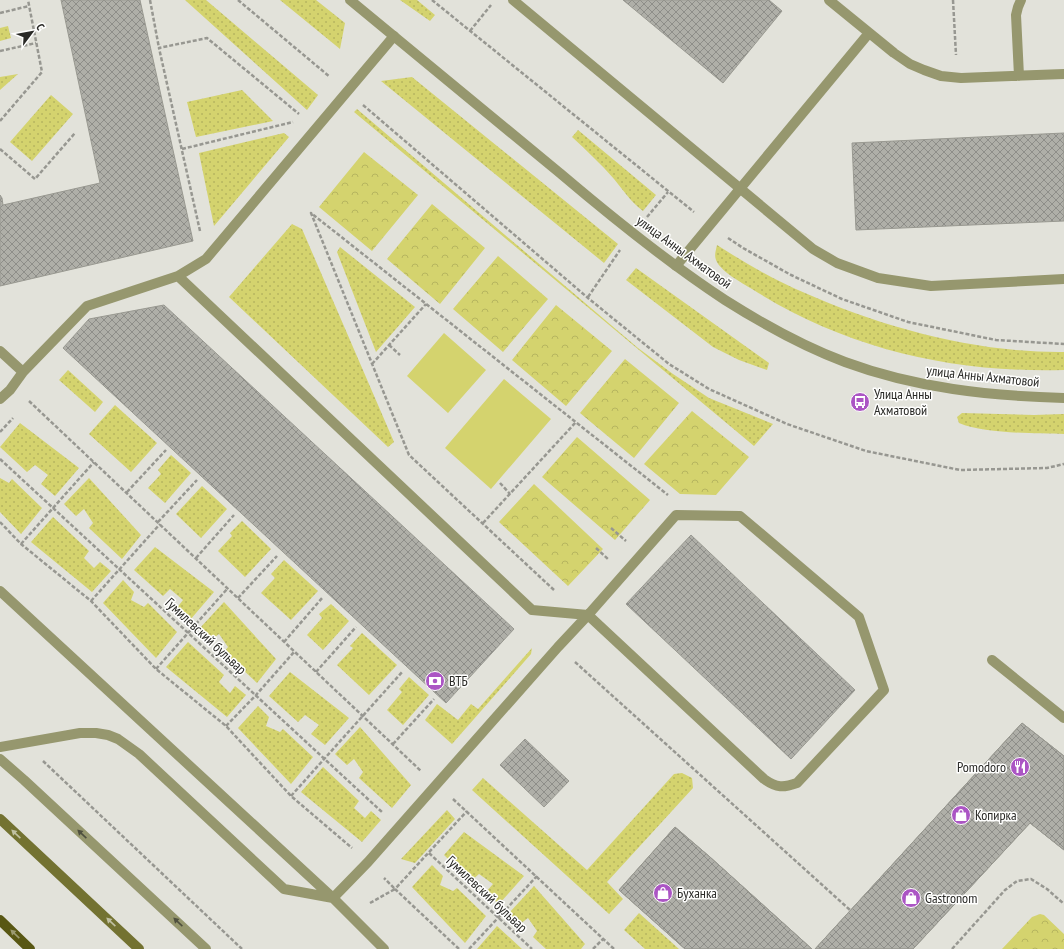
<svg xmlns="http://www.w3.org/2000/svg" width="1064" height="949" viewBox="0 0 1064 949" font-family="'PT Sans Narrow',sans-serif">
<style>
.grass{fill:url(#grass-dots)}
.park{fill:url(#park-crowns)}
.pitch{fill:#d4d36e}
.building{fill:url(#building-cross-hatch);stroke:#999991}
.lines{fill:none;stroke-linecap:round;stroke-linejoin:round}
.path{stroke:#979791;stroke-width:2.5;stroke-dasharray:4 2;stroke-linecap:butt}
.service{stroke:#96976e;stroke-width:10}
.minor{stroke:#96976e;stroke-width:10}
.secondary{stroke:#737231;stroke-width:10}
.primary{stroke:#585713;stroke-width:10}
.oneway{fill:#c0c0a2}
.oneway2{fill:#4f503f}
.oneway3{fill:#9b9a71}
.labels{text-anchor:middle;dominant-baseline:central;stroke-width:3;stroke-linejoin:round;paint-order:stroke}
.street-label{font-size:14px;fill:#292926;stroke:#fffffe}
.poi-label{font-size:14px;fill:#292926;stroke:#fffffe;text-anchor:start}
</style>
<defs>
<pattern id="grass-dots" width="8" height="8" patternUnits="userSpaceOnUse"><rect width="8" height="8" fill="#d4d36e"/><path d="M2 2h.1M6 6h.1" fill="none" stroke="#b6b55f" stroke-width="1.8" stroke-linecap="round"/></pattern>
<pattern id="park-crowns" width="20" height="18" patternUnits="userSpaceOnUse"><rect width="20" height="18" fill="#d4d36e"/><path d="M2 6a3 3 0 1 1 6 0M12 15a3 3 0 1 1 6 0" fill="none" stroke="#b6b55f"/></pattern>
<pattern id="building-cross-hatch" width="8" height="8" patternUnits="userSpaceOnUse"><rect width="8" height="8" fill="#afafa8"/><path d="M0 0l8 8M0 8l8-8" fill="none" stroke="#8e8e89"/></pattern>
</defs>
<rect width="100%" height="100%" fill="#e2e2da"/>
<!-- grass -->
<path class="grass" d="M185,0H206L318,95L307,110Z
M280,0H316L345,23L340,49Z
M400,0H417L435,15L430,21Z
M8,26L11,38L0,41V28Z
M18,74L0,90V77Z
M412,77L618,244L604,263L381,81Z
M242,90L273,121L196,137L187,102Z
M51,95L73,114L32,161L10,142Z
M357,109L638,348L673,374L709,398L773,424L754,446L354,112Z
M578,130L656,195L643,211C630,201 624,191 614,179C601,164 587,151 572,137Z
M284,133L289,137L214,226L199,153Z
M292,224L302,229L394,442L388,447L229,297Z
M717,245C745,263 774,280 805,293C884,328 977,353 1064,352V370C952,373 847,349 752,289C742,283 720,271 716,260C714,255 716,250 717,245Z
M340,247L415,307L376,352L337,252Z
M636,268L769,363L767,370L739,360L713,347L626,280Z
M68,370L103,402L95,412L59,380Z
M115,405L157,443L131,472L89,434Z
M962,413L1034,415L1064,414V434C1035,433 985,434 959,423L957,417Z
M20,423L79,468L55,496L41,484L48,475L35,465L27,472L0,447Z
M171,455L191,473L165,503L148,488L161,474L158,470Z
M0,478L9,483L12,479L42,508L21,534L0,512Z
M89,478L141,535L122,559L89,528L93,523L84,509L76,516L64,504Z
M202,486L227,509L201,538L176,514Z
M53,517L89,551L84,558L94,568L100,562L111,571L92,592L31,542Z
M242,521L271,549L245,577L218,551L232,536L230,533Z
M155,547L214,592L190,620L176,609L183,600L170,589L163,596L134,570Z
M284,560L318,591L291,620L261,593L275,578L271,574Z
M123,580L134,592L131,600L144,607L148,603L177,632L156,658L103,603Z
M224,602L276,659L257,683L224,652L228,647L219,634L211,640L199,629Z
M331,604L349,621L323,650L307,635L322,618L319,614Z
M362,633L397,665L369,695L337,665L353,648L350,646Z
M188,642L224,675L219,682L230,693L235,686L246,695L227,717L166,667Z
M532,648L531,654L452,744L425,720L437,704L458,720L471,704L478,709Z
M290,672L349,718L325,745L311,734L319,725L305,715L298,722L269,696Z
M409,677L429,695L403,725L387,710L402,692L399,689Z
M258,706L269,717L266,726L280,732L283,729L313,757L291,784L238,728Z
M360,727L411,785L392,808L359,778L363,772L354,759L347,765L335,754Z
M323,767L359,801L354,808L365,818L371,811L381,820L362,842L301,792Z
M682,773L692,778L693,788L607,882L623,899L609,914L472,790L483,778L587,870L674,774Z
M447,810L455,819L415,863L401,859Z
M464,832L524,876L499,904L485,893L493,884L479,874L471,881L444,855Z
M432,865L443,876L440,885L453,891L457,888L486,916L465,943L412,887Z
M534,886L585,944L581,949H546L533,937L537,931L528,918L520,924L509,913Z
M639,913L679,949H645L624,930Z
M497,926L522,949H477Z"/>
<!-- park -->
<path class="park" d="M364,152L418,195L372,251L319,207Z
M432,204L485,248L440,304L387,259Z
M498,256L548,299L503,352L453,309Z
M556,305L612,351L566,406L512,360Z
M625,359L679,403L634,458L580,413Z
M692,411L749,457L716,495L680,494L644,464Z
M577,437L650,500L615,540L542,477Z
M534,484L603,549L568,586L499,522Z
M1040,914L1044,915L1064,934V949H1002L1032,917Z"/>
<!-- pitch -->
<path class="pitch" d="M444,333L486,370L448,413L407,376Z
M504,379L551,419L491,489L445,448Z"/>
<!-- building -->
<path class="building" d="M61,0H140L193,241L0,286V195L2,198L3,205L100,183Z
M623,0H769L782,11L723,83Z
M1064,133V221L856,230L852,143Z
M164,305L514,629L446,703L63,348L89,319Z
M691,535L855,690L791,759L626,604Z
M1022,723L1064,756V850L1030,823L913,949H815Z
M1022,723L1064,756V850L1030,823L913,949H815Z
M525,739L569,781L544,807L500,765Z
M675,827L710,857L812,949H685L619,890Z
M675,827L710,857L812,949H685L619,890Z"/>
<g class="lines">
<!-- path -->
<path class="path" d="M150,0L159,48
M238,0L330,77
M432,0L694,212
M953,0L956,55
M0,13L29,6
M470,31L491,5
M0,51L36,43
M363,105L588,298L669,364L709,389L787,424L866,451L960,470L1047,468L1064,464
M0,121L42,72L28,0
M0,149L35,179L75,133
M182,149L293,122
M647,217L668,192
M200,231L159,48L207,38L299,114
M728,238L743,248L791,275L842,299L908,322L996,340L1064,344
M588,297L620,250
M389,345L400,355
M372,364L426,304
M29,401L421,771
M0,432L13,418
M0,459L383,813
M500,483L510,494
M127,492L166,450
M0,522L21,544L91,601L156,669L226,726L291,796L352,848
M158,522L197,480
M483,523L576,422
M611,528L626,541
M21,544L94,462
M596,548L608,559
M196,558L234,515
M554,590L409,455L311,213L668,495
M238,598L277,556
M91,601L160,524
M284,642L323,597
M575,662L850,910
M156,669L228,588
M316,672L356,627
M226,726L256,695L295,651
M393,744L434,699
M43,761L242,949
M291,796L403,671
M453,799L614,949
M429,853L532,949
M370,903L395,889L384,878
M459,949L395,889L467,811
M469,949L537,876
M593,949L603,939
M952,949L1005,890L1017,881L1031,879L1047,889L1064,904"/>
<!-- service -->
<path class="service" d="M513,0L813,249L837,263L878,278L931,286L1064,279
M829,0L894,53L910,64L924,70L941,76L961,78L1064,74
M1019,76L1016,15L1018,7L1021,0
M676,266L869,33
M0,351L23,372
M0,399L10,390L23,372L87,306L178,276L206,259L394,36
M0,591L333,898L384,949
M992,660L1064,718
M0,747L80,733H96L108,735L118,739L139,754L284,889L333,898L368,862L558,647L588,615L764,779C777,788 783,788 797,783L884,690L859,617L740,516L676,515L588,615L532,610L178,276
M0,759L24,780L206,949"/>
<!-- minor -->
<path class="minor" d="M350,0C421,58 491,116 561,174C614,219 667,262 725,300C763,324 802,346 845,362C915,388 990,396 1064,398"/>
<!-- secondary -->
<path class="secondary" d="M0,819L139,949"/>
<!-- primary -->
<path class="primary" d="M0,920L30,949"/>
</g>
<!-- one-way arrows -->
<defs><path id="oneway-solid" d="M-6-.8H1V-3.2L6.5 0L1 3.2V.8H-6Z"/></defs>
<g class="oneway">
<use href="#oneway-solid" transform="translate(16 834) rotate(-137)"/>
<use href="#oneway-solid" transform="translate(111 922) rotate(-137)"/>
</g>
<g class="oneway2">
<use href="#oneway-solid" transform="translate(82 834) rotate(-137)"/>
<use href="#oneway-solid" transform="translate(178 922) rotate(-137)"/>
</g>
<use class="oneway3" href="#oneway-solid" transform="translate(15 934) rotate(-136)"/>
<!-- icons -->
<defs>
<symbol id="bus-disc" viewBox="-11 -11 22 22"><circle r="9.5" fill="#ab55c4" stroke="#fffffe"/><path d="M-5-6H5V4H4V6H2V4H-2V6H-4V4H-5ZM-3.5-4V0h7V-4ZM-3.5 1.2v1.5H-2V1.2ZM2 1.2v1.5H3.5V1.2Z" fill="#fff"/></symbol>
<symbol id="bank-disc" viewBox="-11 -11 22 22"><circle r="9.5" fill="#ab55c4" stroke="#fffffe"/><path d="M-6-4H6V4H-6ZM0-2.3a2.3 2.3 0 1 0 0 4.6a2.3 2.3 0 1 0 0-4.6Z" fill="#fff"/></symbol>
<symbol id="restaurant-disc" viewBox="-11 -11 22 22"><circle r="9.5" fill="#ab55c4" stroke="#fffffe"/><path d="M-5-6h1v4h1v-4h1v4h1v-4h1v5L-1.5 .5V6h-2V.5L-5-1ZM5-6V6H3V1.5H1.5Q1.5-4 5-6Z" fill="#fff"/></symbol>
<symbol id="shop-disc" viewBox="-11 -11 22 22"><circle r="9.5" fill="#ab55c4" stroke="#fffffe"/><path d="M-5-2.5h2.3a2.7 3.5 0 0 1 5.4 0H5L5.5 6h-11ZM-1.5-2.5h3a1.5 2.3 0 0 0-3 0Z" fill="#fff"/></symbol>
</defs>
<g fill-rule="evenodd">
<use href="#bus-disc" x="849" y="391" width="22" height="22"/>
<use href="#bank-disc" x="424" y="670" width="22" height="22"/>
<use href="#restaurant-disc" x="1009" y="756" width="22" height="22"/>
<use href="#shop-disc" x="950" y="804" width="22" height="22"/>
<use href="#shop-disc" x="652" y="882" width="22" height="22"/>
<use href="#shop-disc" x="900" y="887" width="22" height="22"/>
</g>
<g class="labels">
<!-- street labels -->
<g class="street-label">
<text transform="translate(684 252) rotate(36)">улица Анны Ахматовой</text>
<text transform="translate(983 376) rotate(6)">улица Анны Ахматовой</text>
<text transform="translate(206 636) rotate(43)">Гумилевский бульвар</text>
<text transform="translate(487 894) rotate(43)">Гумилевский бульвар</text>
</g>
<!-- poi labels -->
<g class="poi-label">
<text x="874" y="394">Улица Анны<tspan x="874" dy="16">Ахматовой</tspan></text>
<text x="449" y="681">ВТБ</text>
<text x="1006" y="767" text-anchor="end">Pomodoro</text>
<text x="975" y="815">Копирка</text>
<text x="677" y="893">Буханка</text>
<text x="925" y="898">Gastronom</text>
</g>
</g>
<!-- north arrow -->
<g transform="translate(32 32) rotate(58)" stroke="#fffffe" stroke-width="3" paint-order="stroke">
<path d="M0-3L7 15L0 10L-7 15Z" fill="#292926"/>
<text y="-6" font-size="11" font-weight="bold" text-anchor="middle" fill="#292926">С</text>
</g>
</svg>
